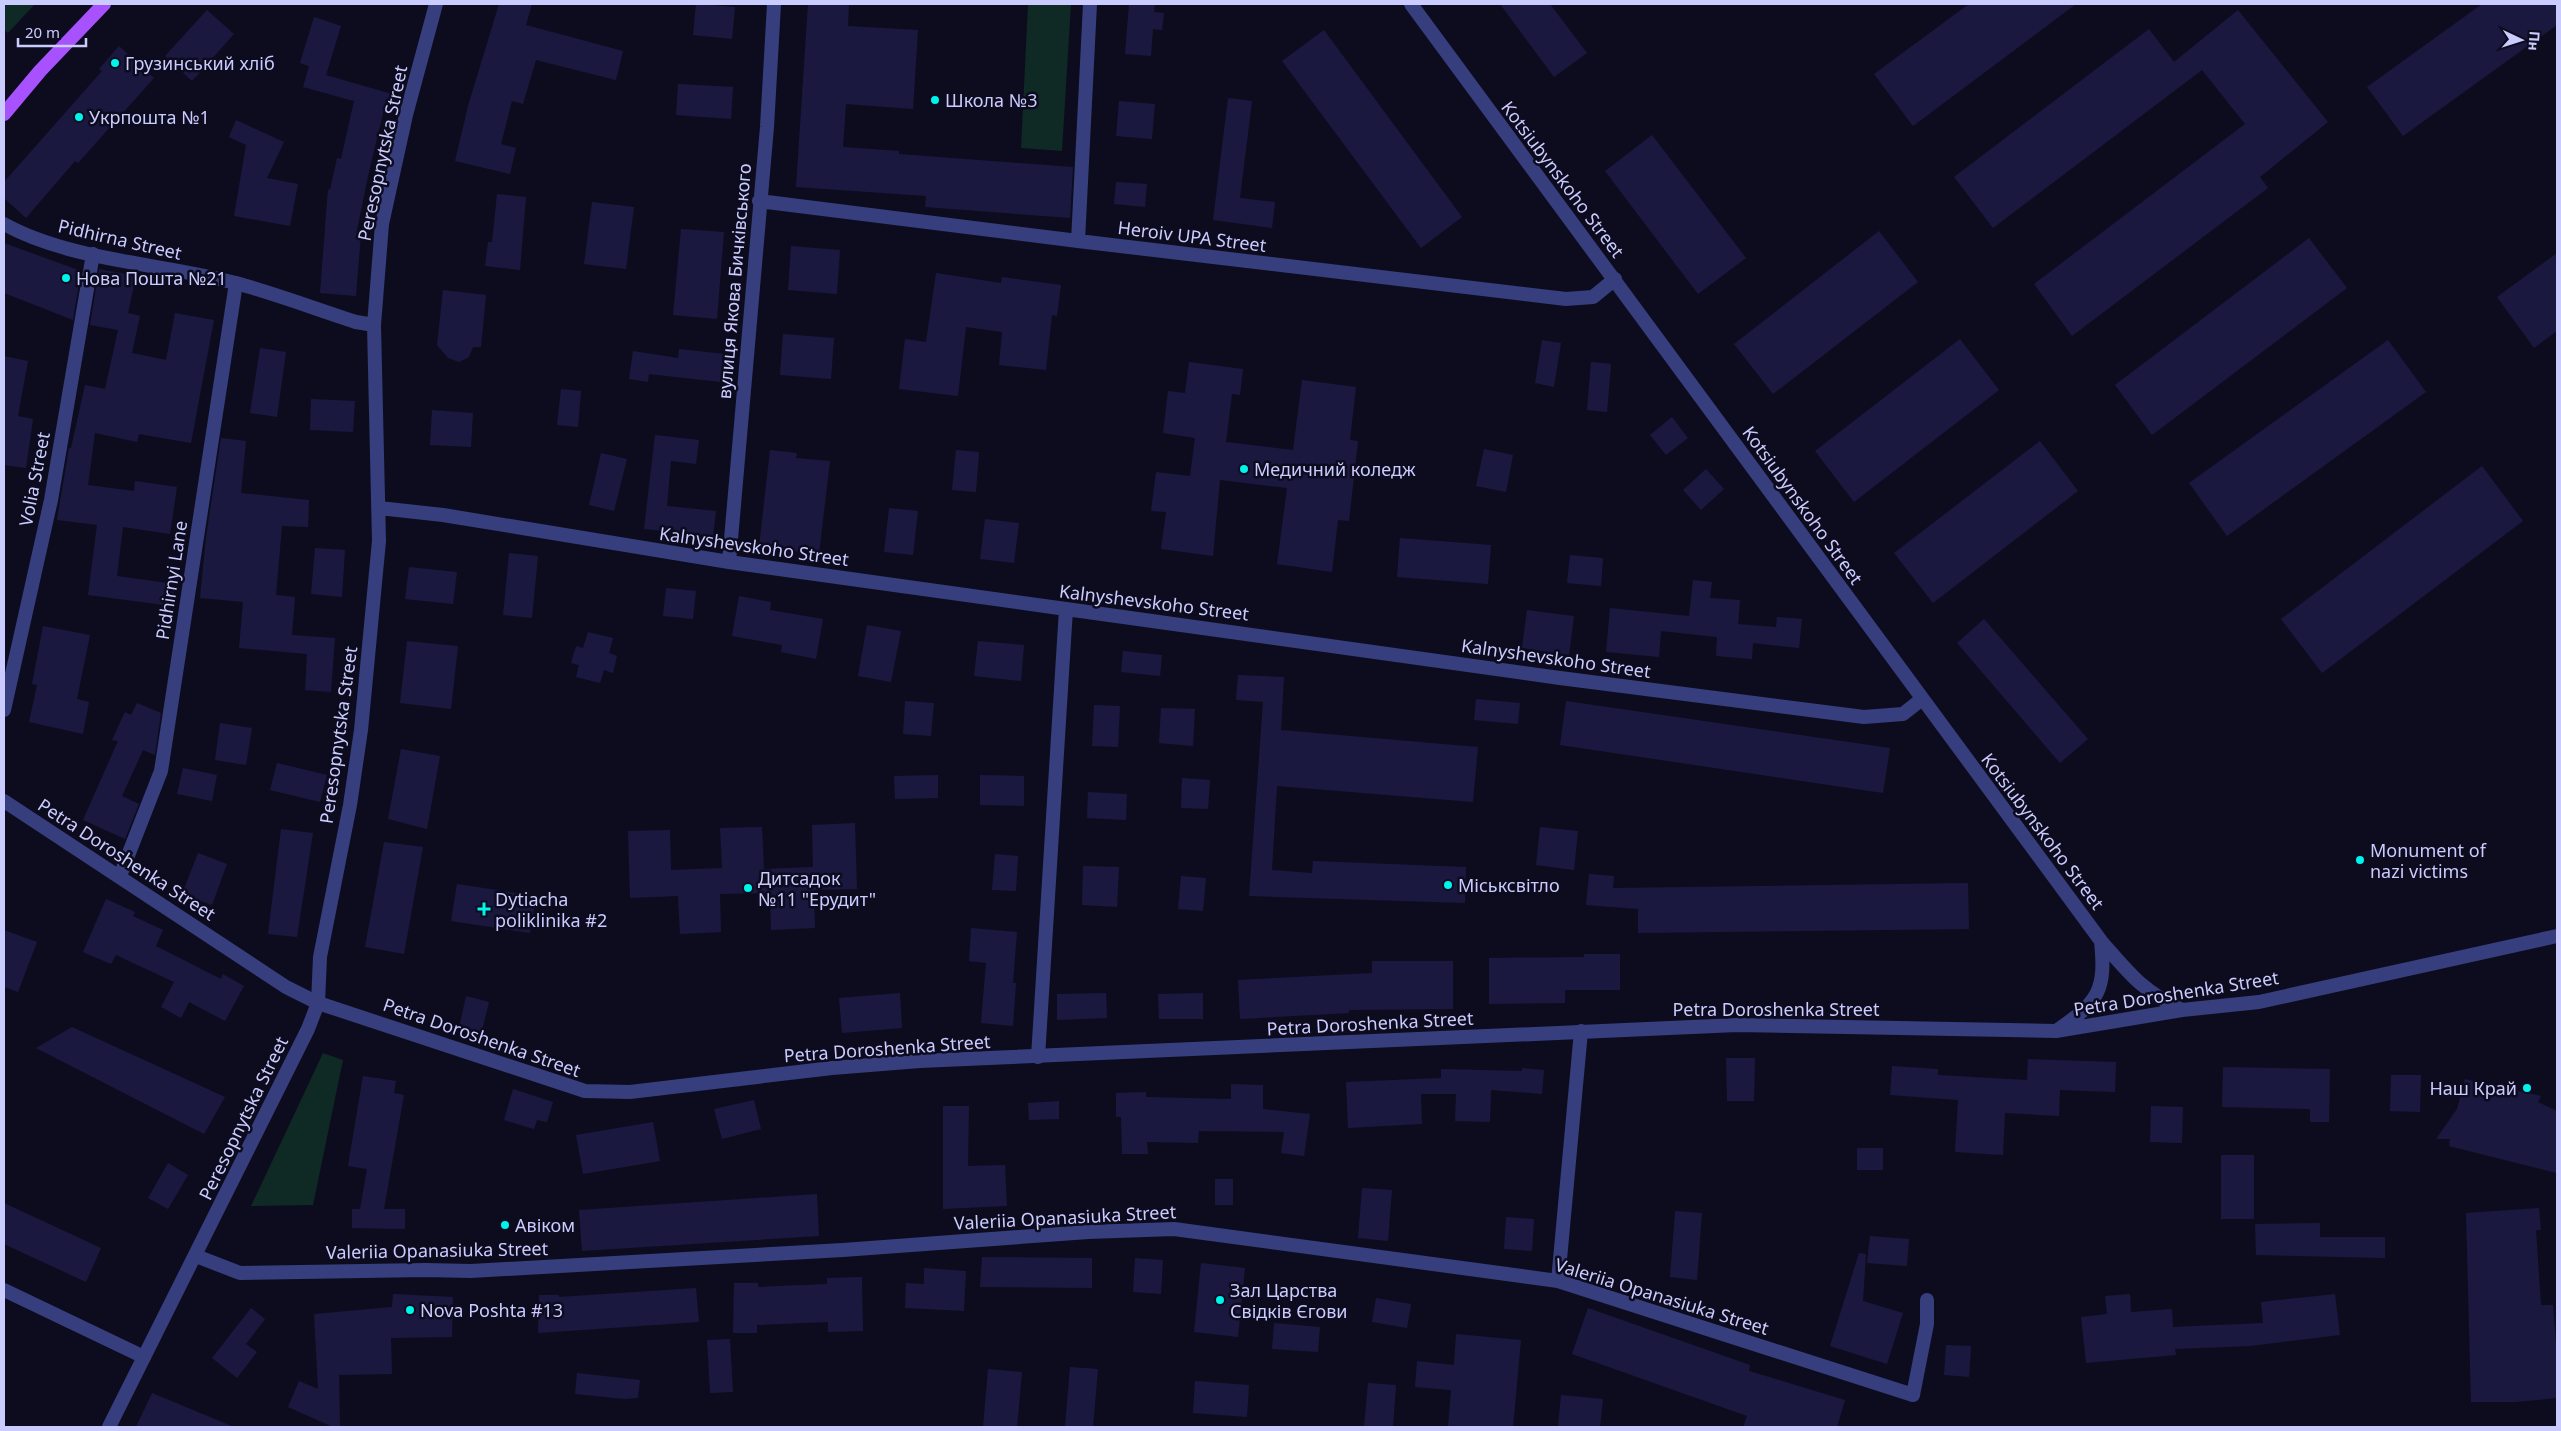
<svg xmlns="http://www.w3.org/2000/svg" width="2561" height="1431" viewBox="0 0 2561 1431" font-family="'Noto Sans',sans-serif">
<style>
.green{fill:#0f2924}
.building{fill:#1b1840}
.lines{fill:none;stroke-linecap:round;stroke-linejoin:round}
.minor{stroke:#373e7e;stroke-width:14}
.tertiary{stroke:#373e7e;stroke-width:14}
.primary{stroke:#a752fe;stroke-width:14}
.poi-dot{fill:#01f4ec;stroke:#0d0c1f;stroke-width:2}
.labels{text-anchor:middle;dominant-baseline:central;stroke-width:5;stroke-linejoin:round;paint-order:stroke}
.poi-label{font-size:18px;fill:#cacbff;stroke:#0d0c1f;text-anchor:start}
.street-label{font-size:18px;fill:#cacbff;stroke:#0d0c1f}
</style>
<rect width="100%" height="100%" fill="#0d0c1f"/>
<!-- green -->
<path class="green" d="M4,4H35L8,33L4,30Z
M1028,4H1071L1062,151L1021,148Z
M323,1053L343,1060L313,1205L251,1206Z"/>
<!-- building -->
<path class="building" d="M499,4H532L526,25L623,51L616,80L536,60L523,104L512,101L501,144L516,148L510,174L455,161L468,106Z
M696,4L735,7L732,39L693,35Z
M808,4H849L848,26L918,30L913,109L846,104L843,147L899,151V154L1073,167L1070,218L925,207L926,196L796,187Z
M1129,4H1155L1154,12L1164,13L1162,30L1153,29L1151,56L1125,54Z
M1500,4H1550L1587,53L1554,77Z
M1969,4H2076L1913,126L1874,74Z
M2482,4H2557V25L2403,136L2367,87Z
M207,10L234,34L192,81L165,56Z
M2238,10L2328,122L2260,177L2268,188L2072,336L2034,284L2245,124L2202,70L1993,228L1954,177L2149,29L2174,62Z
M314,17L341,26L326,75L402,97L398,112L384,109L368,176L356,235H361L356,296L320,293L328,189L330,190L337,158L341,159L354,101L303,87L309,66L300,63Z
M1324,30L1462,217L1421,248L1282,61Z
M119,46L154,78L78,163L75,161L26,218L4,198V182L102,71L99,69Z
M678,84L733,87L731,119L676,115Z
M1228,98L1252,101L1240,198L1275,202L1272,228L1213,220Z
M1119,101L1155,104L1152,139L1116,136Z
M236,120L284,142L267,178L298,184L290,226L234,216L246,145L229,137Z
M1652,135L1746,258L1698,294L1605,171Z
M1116,182L1147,184L1145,207L1114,204Z
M497,194L526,197L520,270L485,266L488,242H492Z
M592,202L634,207L626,269L584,264Z
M681,229L724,232L717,319L673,315Z
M1879,231L1918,282L1773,394L1734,344Z
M2309,238L2347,288L2152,435L2115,385Z
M4,243L81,271L73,320L4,293Z
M791,246L840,250L837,294L788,290Z
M2557,253V331L2534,348L2497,297Z
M99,269L136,276L128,313L140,316L132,353L166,360L175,313L214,320L191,443L139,434L137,442L95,433L88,485L134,491L135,481L177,487L170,534L123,527L117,576L175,584L172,606L88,595L97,525L57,520L69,448H71L85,385L105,389L118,330L90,325Z
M936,273L1001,283L1002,277L1061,285L1057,316L1052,315L1046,370L999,365L1002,332L966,327L958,396L899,389L905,339L926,342Z
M443,290L486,295L481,347H473L469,357L459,362L448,358L437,345Z
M783,334L834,338L831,379L780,375Z
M1960,339L1999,390L1854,502L1815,451Z
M1542,340L1561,343L1554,387L1535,383Z
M2388,340L2426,392L2227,536L2189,483Z
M260,348L286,352L277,417L250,413Z
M679,349L725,354L721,382L649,374L648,382L629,379L633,351L678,358Z
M4,356L28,361L18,416L33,419L26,468L4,465Z
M1189,362L1243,369L1240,395L1232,394L1226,442L1293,450L1302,380L1356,387L1350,440L1358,441L1349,521L1338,520L1332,572L1277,564L1287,488L1220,480L1213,556L1161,549L1166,512L1151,511L1156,472L1190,476L1195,438L1163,433L1168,391L1185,393Z
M1591,362L1611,364L1607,412L1587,410Z
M561,389L581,391L578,427L557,425Z
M311,399L355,401L353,432L310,430Z
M432,410L473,413L471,447L430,445Z
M1672,417L1688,438L1666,455L1650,435Z
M655,435L699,440L696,464L671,461L667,506L716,511L713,536L644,529Z
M221,438L246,441L241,493L309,500L308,527L282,526L276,595L295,597L292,635L335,638L331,692L305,690L307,654L239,648L243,602L200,598L206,537Z
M2040,441L2078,491L1933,603L1894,553Z
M1484,449L1513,455L1506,492L1476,486Z
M770,450L797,453L796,458L830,461L819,554L759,547Z
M956,450L979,452L976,492L952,490Z
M601,453L627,459L614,511L589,505Z
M2482,466L2523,521L2322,673L2281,619Z
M1706,469L1724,489L1701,510L1683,490Z
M889,508L918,511L913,555L884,552Z
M985,519L1019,523L1014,563L980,559Z
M1400,538L1491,545L1488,584L1397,577Z
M315,548L345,550L342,597L311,594Z
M509,553L538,556L532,618L503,615Z
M1570,555L1603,558L1601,586L1567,583Z
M409,567L457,572L453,604L405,599Z
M1693,580L1712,582L1710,598L1740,600L1738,624L1776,627L1777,617L1802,619L1799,648L1753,643L1752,659L1716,656L1717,637L1661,631L1659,657L1606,652L1610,608L1689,616Z
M666,588L696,591L693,619L663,616Z
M739,596L771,602L770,610L823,619L816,659L781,652L782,645L732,636Z
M1527,610L1574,616L1569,655L1522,648Z
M1984,619L2088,739L2060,763L1957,643Z
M867,625L901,631L891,682L858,676Z
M43,626L90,635L77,699L89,702L83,734L29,722L37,685L32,684Z
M588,632L613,638L609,653L617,656L613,673L604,670L600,683L576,677L579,665L571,663L576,646L583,648Z
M407,641L458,646L451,709L400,703Z
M978,641L1024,645L1021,681L974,676Z
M1123,651L1162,655L1160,676L1121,672Z
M1238,675L1284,677L1281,730L1478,747L1473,802L1277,786L1272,870L1312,873L1313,861L1466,867L1465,903L1249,896L1263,702L1236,700Z
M1476,699L1520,703L1518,724L1474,720Z
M905,701L934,703L931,736L903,734Z
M1566,701L1890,748L1883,793L1560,745Z
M137,703L161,713L155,755L143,750L122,796L139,804L125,839L83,820L118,741L112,740L125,712L131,715Z
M1094,705L1120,706L1118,747L1092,746Z
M1161,708L1195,709L1193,746L1159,743Z
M220,723L252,728L246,765L215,760Z
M401,749L440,756L427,829L388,819Z
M277,763L327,775L320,802L270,790Z
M183,768L217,775L212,801L177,794Z
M938,775V798L895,799L894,776Z
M980,775L1024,776V806L980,805Z
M1182,778L1210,780L1208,809L1181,808Z
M1088,792L1127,794L1126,820L1087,818Z
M855,823L857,889L814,890L815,928L771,930L770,893L720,894L721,932L680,934L678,896L630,898L628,831L670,830L671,870L722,868L720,828L762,827L764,869L813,867L812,825Z
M1540,827L1578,831L1574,870L1536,865Z
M281,829L313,833L297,937L268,934Z
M384,842L423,847L404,954L365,947Z
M198,853L227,864L212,905L182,894Z
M995,854L1018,856L1016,891L992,890Z
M1083,866L1119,867L1117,907L1082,905Z
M1589,874L1614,876L1613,888L1968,883L1969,929L1638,933V909L1586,905Z
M1181,876L1206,878L1203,911L1178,909Z
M457,884L536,896L530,933L451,921Z
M106,899L135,912L133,916L163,930L156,946L221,979L223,974L244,986L225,1021L189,1002L181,1018L161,1007L174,982L116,955L111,964L83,952Z
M971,928L1017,932L1013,983H1016L1013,1026L981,1023L986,963L969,961Z
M4,930L37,942L18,992L4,987Z
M1584,954H1620V990H1565V1003L1489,1004V958L1584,957Z
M1372,961H1453V1009L1349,1010V1013L1240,1019L1238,980L1372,973Z
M900,993L902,1028L842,1033L839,998Z
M1106,993L1107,1018L1057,1020V994Z
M1203,993V1019H1159L1158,994Z
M466,996L489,1002L481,1034L459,1028Z
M72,1027L225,1097L204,1134L36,1048Z
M1726,1058H1755L1754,1101H1727Z
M2028,1059L2116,1062L2115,1092L2060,1090L2059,1116L2005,1113L2003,1155L1955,1152L1958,1100L1890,1095L1892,1066L1938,1069V1075L2027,1080Z
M2223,1067L2330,1069L2329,1122H2310V1109L2222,1107Z
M1522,1068L1544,1070L1542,1094L1491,1090L1490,1122L1455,1121L1456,1094H1421L1422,1124L1348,1128L1346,1082L1441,1078V1069L1522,1071Z
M2391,1075H2421L2420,1112L2390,1111Z
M363,1076L396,1081L394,1093L404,1095L384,1209H405V1229L352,1228V1209H360L367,1169L348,1166Z
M2465,1079L2541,1096L2538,1102L2557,1111V1173L2449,1146L2450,1139H2436L2457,1109Z
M1231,1084L1263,1085V1109L1310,1114L1304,1156L1281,1153L1284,1132L1199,1131L1198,1143L1147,1142L1148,1154H1122L1121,1117H1116V1093L1146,1092V1097L1231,1099Z
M513,1089L553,1102L547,1122L537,1120L534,1129L504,1120Z
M754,1100L761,1129L722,1139L714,1109Z
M1059,1101V1119L1029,1120L1028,1103Z
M943,1106H969L968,1166L1005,1165L1007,1206L943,1209Z
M2151,1106L2183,1107L2182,1143L2150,1142Z
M653,1122L660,1161L583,1174L576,1135Z
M1857,1148H1883V1170H1857Z
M2221,1155H2254V1219H2221Z
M168,1163L188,1175L168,1209L148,1198Z
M1215,1179H1233V1205H1215Z
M1362,1188L1392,1190L1388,1241L1358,1238Z
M817,1194L819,1236L582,1251L579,1210Z
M4,1203L101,1248L86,1282L4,1244Z
M2539,1208L2541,1230H2536L2541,1305H2553L2557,1357V1398L2516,1402H2471L2466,1213Z
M1675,1211L1702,1213L1697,1280L1670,1277Z
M1506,1217L1534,1219L1532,1251L1504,1249Z
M2320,1223V1237H2385V1258L2256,1255L2255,1224Z
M1870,1236L1909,1239L1907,1266L1867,1263Z
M1859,1253L1866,1254L1863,1301L1903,1313L1887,1364L1830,1346Z
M982,1257L1092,1258V1288L980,1287Z
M1135,1258L1163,1260L1161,1294L1133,1292Z
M1201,1263L1245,1268L1238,1337L1194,1332Z
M924,1268L966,1271L964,1311L905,1308L906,1283L924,1284Z
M862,1277L863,1331L828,1332V1322L757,1325V1333H733L734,1283H758V1287L827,1284V1278Z
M696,1288L699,1322L538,1333L539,1295H559V1297Z
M393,1294L453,1297L452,1337L391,1338L392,1374L339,1375L340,1427H333L288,1407L299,1381L318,1389L314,1314L392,1307Z
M2130,1294L2131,1312L2172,1309L2173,1327L2263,1323L2261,1302L2335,1294L2340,1335L2250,1346L2175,1349L2176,1355L2086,1363L2081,1317L2107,1314L2105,1296Z
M1376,1298L1411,1304L1407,1328L1372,1322Z
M251,1308L265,1319L246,1344L257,1352L237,1378L212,1358Z
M1588,1308L1750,1365L1749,1371L1845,1400L1837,1427H1743L1747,1416L1572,1354Z
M1274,1323L1320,1327L1318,1352L1272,1349Z
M1456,1334L1521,1340L1513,1427H1448L1451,1390L1415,1387L1417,1361L1454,1365Z
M730,1339L733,1392L710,1393L707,1340Z
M1946,1345L1971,1346L1969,1377L1944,1375Z
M1070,1367L1098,1369L1093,1427H1065Z
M988,1369L1022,1372L1017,1427H983Z
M577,1373L640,1380L638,1398L624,1399L575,1394Z
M1195,1381L1249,1385L1247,1417L1193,1413Z
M1368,1383L1396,1385L1393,1427H1364Z
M152,1393L234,1427H136Z
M1561,1395L1603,1399L1600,1427H1558Z"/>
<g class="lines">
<!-- minor -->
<path class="minor" d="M759,201L1078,241L1566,299L1593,297L1615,279
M4,224C68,260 164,264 236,283C276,294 316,309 356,322L374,325
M1078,241L1090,4
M379,508L443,515L729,562L1066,609L1560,678L1864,717L1903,714L1922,699
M729,562L767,127L774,4
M4,710L51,500L93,254
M120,876L161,771L236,283
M318,1003L320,957L350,805L361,730L379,541L374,325L382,224L406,115L436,4
M1038,1057L1066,609
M196,1256L240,1273L426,1270L471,1271L843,1250L1088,1232L1174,1229L1558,1281L1913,1395L1927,1324V1300
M1558,1281L1581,1031
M4,1290L144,1357"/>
<!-- tertiary -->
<path class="tertiary" d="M1411,4L2101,941C2129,973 2142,991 2182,1010
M4,801L286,987L318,1003L585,1091L630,1092L832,1068L920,1061L1737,1025L2056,1031L2182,1010L2259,1002L2557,936
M2059,1029C2099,1001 2106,990 2101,941
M109,1427L308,1029L318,1003"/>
<!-- primary -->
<path class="primary" d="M4,114L40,71L104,4"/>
</g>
<!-- markers -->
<g class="poi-dot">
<circle cx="115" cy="63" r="5"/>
<circle cx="935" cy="100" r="5"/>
<circle cx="79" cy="117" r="5"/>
<circle cx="66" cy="278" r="5"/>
<circle cx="1244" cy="469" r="5"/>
<circle cx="2360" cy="860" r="5"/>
<circle cx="1448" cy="885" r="5"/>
<circle cx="748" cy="888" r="5"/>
<path d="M481.5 901.5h5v5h5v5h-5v5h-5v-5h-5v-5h5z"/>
<circle cx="2527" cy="1088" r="5"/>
<circle cx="505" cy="1225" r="5"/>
<circle cx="1220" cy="1300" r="5"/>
<circle cx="410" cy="1310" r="5"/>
</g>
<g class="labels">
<!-- poi labels -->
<g class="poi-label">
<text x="125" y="63">Грузинський хліб</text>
<text x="945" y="100">Школа №3</text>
<text x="89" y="117">Укрпошта №1</text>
<text x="76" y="278">Нова Пошта №21</text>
<text x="1254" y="469">Медичний коледж</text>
<text x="2370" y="850">Monument of<tspan x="2370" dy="21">nazi victims</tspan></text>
<text x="758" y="878">Дитсадок<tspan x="758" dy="21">№11 "Ерудит"</tspan></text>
<text x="1458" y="885">Міськсвітло</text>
<text x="495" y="899">Dytiacha<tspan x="495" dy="21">poliklinika #2</tspan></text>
<text x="2517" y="1088" text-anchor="end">Наш Край</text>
<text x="515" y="1225">Авіком</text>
<text x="1230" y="1290">Зал Царства<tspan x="1230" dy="21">Свідків Єгови</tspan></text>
<text x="420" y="1310">Nova Poshta #13</text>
</g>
<!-- street labels -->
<g class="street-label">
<text transform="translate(382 153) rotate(-78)">Peresopnytska Street</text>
<text transform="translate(1563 179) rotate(53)">Kotsiubynskoho Street</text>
<text transform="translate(1192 236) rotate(7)">Heroiv UPA Street</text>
<text transform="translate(120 239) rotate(13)">Pidhirna Street</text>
<text transform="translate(734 281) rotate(-85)">вулиця Якова Бичківського</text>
<text transform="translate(34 479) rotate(-79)">Volia Street</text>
<text transform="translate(1803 505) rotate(54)">Kotsiubynskoho Street</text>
<text transform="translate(754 546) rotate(8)">Kalnyshevskoho Street</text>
<text transform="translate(171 580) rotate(-81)">Pidhirnyi Lane</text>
<text transform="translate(1154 602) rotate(7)">Kalnyshevskoho Street</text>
<text transform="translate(1556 658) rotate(8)">Kalnyshevskoho Street</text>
<text transform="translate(338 735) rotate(-82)">Peresopnytska Street</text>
<text transform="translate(2043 831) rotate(53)">Kotsiubynskoho Street</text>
<text transform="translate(127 859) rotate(33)">Petra Doroshenka Street</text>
<text transform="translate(2176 993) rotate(-9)">Petra Doroshenka Street</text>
<text x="1776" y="1009">Petra Doroshenka Street</text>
<text transform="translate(1370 1023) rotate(-3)">Petra Doroshenka Street</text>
<text transform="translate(482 1037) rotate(19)">Petra Doroshenka Street</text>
<text transform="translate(887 1048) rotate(-4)">Petra Doroshenka Street</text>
<text transform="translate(243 1118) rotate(-64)">Peresopnytska Street</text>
<text transform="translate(1065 1217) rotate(-3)">Valeriia Opanasiuka Street</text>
<text transform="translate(437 1250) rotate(-1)">Valeriia Opanasiuka Street</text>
<text transform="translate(1662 1296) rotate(17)">Valeriia Opanasiuka Street</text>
</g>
</g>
<!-- border -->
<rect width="2561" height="1431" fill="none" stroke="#cacbff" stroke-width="10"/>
<!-- north arrow -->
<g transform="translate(2521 40) rotate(94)" stroke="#0d0c1f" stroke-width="4" paint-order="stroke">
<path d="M0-4L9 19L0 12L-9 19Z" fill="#cacbff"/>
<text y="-8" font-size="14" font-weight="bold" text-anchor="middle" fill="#cacbff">Пн</text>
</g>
<!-- scale -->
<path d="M18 38v8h68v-8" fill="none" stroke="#cacbff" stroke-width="2.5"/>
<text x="25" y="38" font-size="15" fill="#cacbff" stroke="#0d0c1f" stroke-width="4" paint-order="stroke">20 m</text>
</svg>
